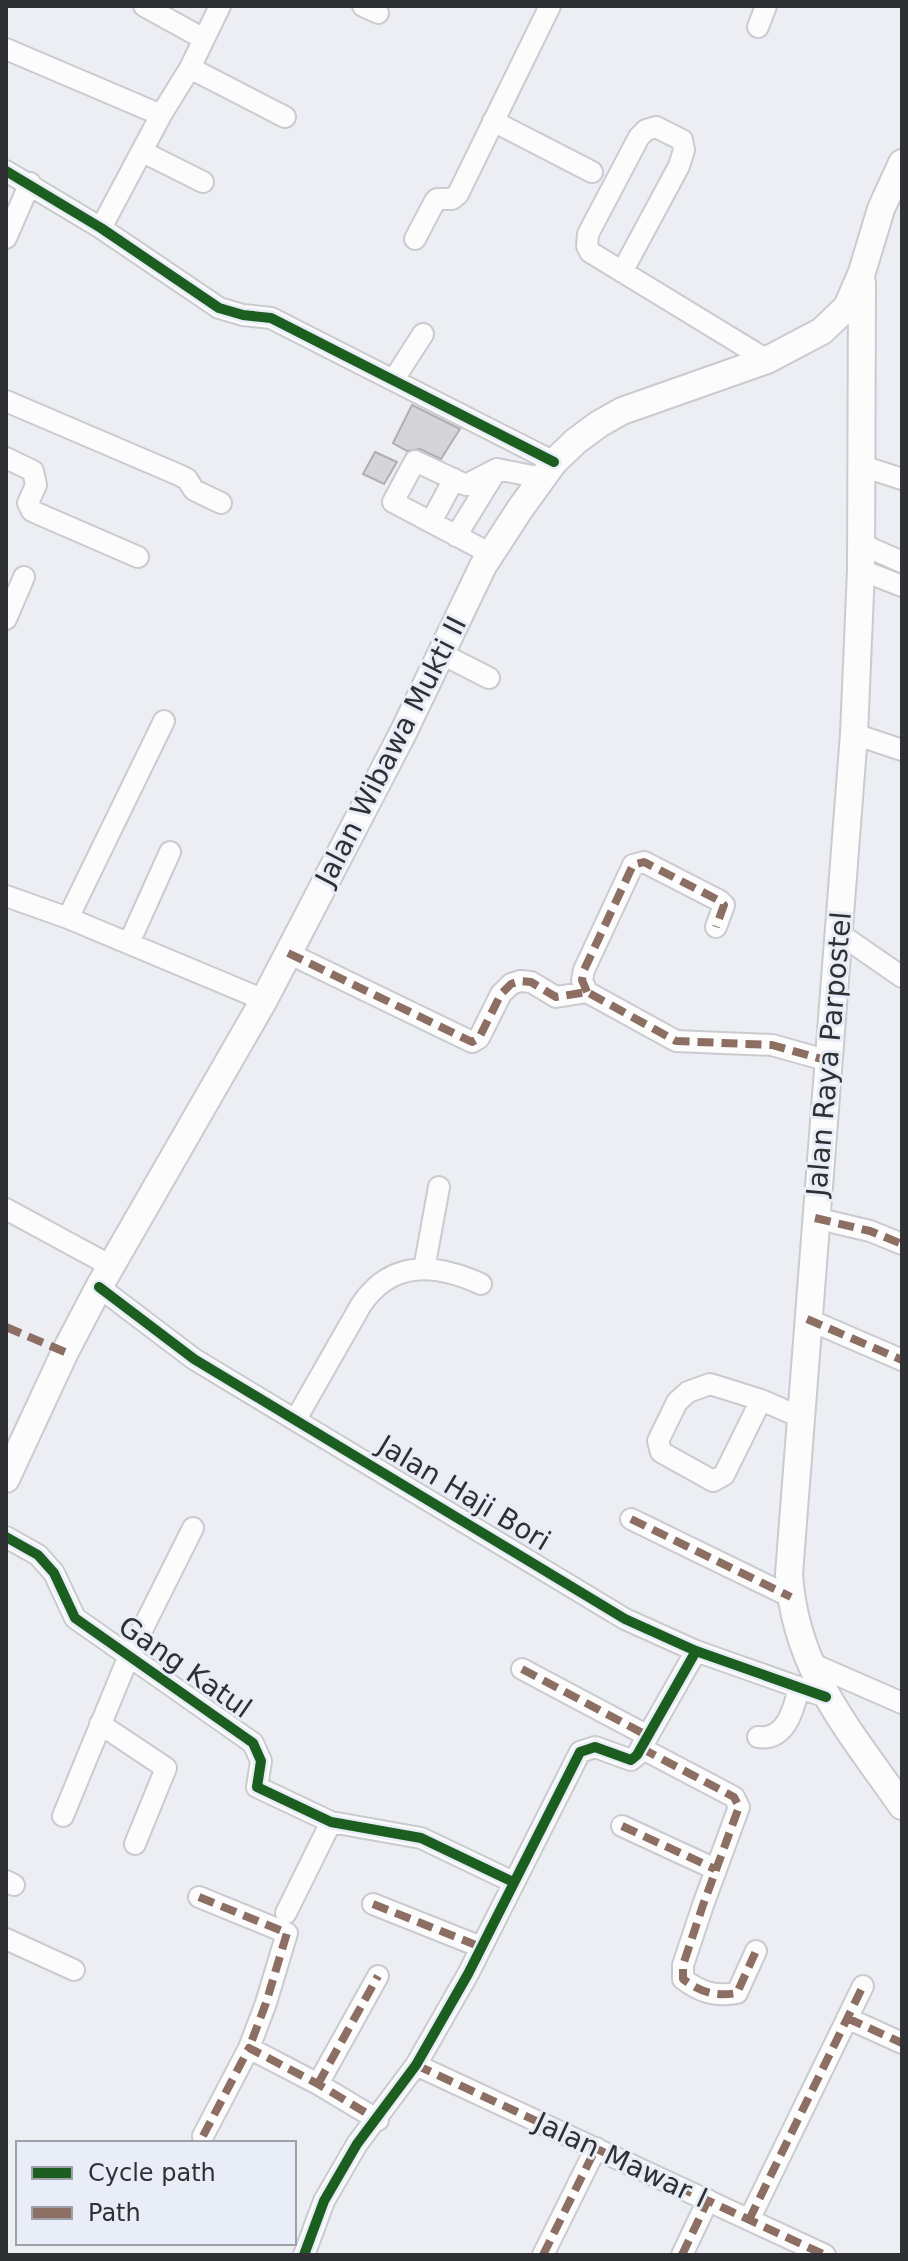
<svg xmlns="http://www.w3.org/2000/svg" width="908" height="2261" viewBox="0 0 908 2261" font-family="'DejaVu Sans',sans-serif">
<style>
.building{fill:#d5d4d7;stroke:#afaeb0;stroke-width:2}
.lines{fill:none;stroke-linecap:round;stroke-linejoin:round}
.minor-casing{stroke:#c9cbcf;stroke-width:24}
.major-casing{stroke:#c9cbcf;stroke-width:30}
.minor{stroke:#fcfcfd;stroke-width:20}
.major{stroke:#fcfcfd;stroke-width:26}
.quiet{stroke:#8d6e63;stroke-width:8;stroke-dasharray:16 8;stroke-linecap:butt}
.cycleway-casing{stroke:#e9edf7;stroke-width:15}
.cycleway{stroke:#1b5e20;stroke-width:10}
.labels{text-anchor:middle;dominant-baseline:central;stroke-width:6;stroke-linejoin:round;paint-order:stroke}
.street-label{font-size:28px;fill:#2e3033;stroke:#e9edf7}
</style>
<rect width="100%" height="100%" fill="#eceef4"/>
<!-- building -->
<path class="building" d="M412,405L460,429L441,459L420,449L407,451L393,443Z
M375,452L397,462L384,484L363,474Z"/>
<g class="lines">
<defs>
<path id="minor" d="M144,6L204,39
M363,6L378,13
M758,27L766,6
M6,49L161,115
M190,68L285,117
M493,121L592,172
M143,152L203,182
M6,171L101,228L219,308L243,315L271,318L554,462
M101,228L161,115L190,68L220,6
M6,238L30,183
M415,239L435,201L437,199H452L458,194L550,6
M622,272L679,166L684,150L682,140L656,127L646,130L639,137L588,234L587,246L590,252L767,360
M394,379L423,334
M6,401L179,475L187,479L194,490L221,503
M6,458L33,471L36,485L28,503L32,511L138,557
M862,466L902,479
M431,522L454,479
M456,536L496,471
M861,544L902,562
M491,554L393,502L415,461L466,485L497,469L542,478
M861,570L902,586
M6,619L24,577
M442,654L489,678
M854,734L902,750
M6,896L68,918L264,1000
M68,918L164,721
M840,934L902,977
M129,943L170,852
M288,953L472,1042L479,1038L501,994L511,984L520,981L531,982L556,997L587,992L676,1041L772,1045L829,1061
M587,992L582,980L584,970L633,865L644,862L720,901L724,905L716,927
M6,1209L111,1266
M815,1218L870,1231L902,1244
M424,1269L439,1187
M99,1287L194,1359L625,1619L696,1651L826,1697
M807,1319L902,1360
M761,1400L724,1475L713,1481L661,1452L658,1441L677,1402L688,1392L710,1384L761,1400L800,1417
M296,1419L361,1305C391,1260 435,1263 481,1284
M631,1519L791,1597
M6,1537L38,1555L54,1573L75,1618L253,1743L261,1761L257,1787L331,1822L421,1838L513,1882
M808,1662L902,1703
M522,1669L648,1736
M100,1724L166,1768L135,1844
M758,1737C786,1741 794,1709 799,1687
M641,1748L734,1797L739,1807L703,1905L683,1965V1979C700,1992 715,1997 737,1993L756,1951
M63,1816L128,1658L193,1528
M622,1826L715,1869
M6,1881L14,1885
M199,1897L287,1933L266,2003L249,2048
M373,1904L481,1947
M286,1913L331,1822
M6,1939L74,1970
M847,2018L902,2043
M416,2065L825,2255
M318,2084L378,1976
M203,2136L249,2048L318,2084L378,2120
M749,2220L863,1986
M304,2255L324,2201L357,2144L416,2065L468,1974L580,1752L595,1747L631,1760L637,1755L696,1651
M543,2255L596,2148
M682,2255L708,2200"/>
<path id="major" d="M862,283L861,570L854,734L789,1574C795,1670 850,1731 902,1806
M6,1479L65,1352L99,1287L264,1000L403,733L483,566L520,509L554,462L576,441L599,424L622,411L767,360L822,331L847,307L862,272L881,209L902,163"/>
</defs>
<!-- minor casing -->
<use href="#minor" class="minor-casing"/>
<!-- major casing -->
<use href="#major" class="major-casing"/>
<!-- minor -->
<use href="#minor" class="minor"/>
<!-- major -->
<use href="#major" class="major"/>
<!-- quiet -->
<path class="quiet" d="M288,953L472,1042L479,1038L501,994L511,984L520,981L531,982L556,997L587,992L676,1041L772,1045L829,1061
M587,992L582,980L584,970L633,865L644,862L720,901L724,905L716,927
M815,1218L870,1231L902,1244
M807,1319L902,1360
M6,1327L65,1352
M631,1519L791,1597
M522,1669L648,1736
M641,1748L734,1797L739,1807L703,1905L683,1965V1979C700,1992 715,1997 737,1993L756,1951
M622,1826L715,1869
M199,1897L287,1933L266,2003L249,2048
M373,1904L481,1947
M847,2018L902,2043
M416,2065L825,2255
M318,2084L378,1976
M203,2136L249,2048L318,2084L378,2120
M749,2220L863,1986
M543,2255L596,2148
M682,2255L708,2200"/>
<defs>
<path id="cycleway" d="M6,171L101,228L219,308L243,315L271,318L554,462
M99,1287L194,1359L625,1619L696,1651L826,1697
M6,1537L38,1555L54,1573L75,1618L253,1743L261,1761L257,1787L331,1822L421,1838L513,1882
M304,2255L324,2201L357,2144L416,2065L468,1974L580,1752L595,1747L631,1760L637,1755L696,1651"/>
</defs>
<!-- cycleway casing -->
<use href="#cycleway" class="cycleway-casing"/>
<!-- cycleway -->
<use href="#cycleway" class="cycleway"/>
</g>
<g class="labels">
<!-- street labels -->
<g class="street-label">
<text transform="translate(391 751) rotate(-63)">Jalan Wibawa Mukti II</text>
<text transform="translate(829 1054) rotate(-85)">Jalan Raya Parpostel</text>
<text transform="translate(464 1493) rotate(31)">Jalan Haji Bori</text>
<text transform="translate(185 1667) rotate(35)">Gang Katul</text>
<text transform="translate(621 2160) rotate(25)">Jalan Mawar I</text>
</g>
</g>
<!-- border -->
<rect width="908" height="2261" fill="none" stroke="#2e3033" stroke-width="16"/>
<!-- legend -->
<rect x="16" y="2141" width="280" height="104" fill="#e9edf7" stroke="#9ea1a9" stroke-width="2"/>
<rect x="32" y="2167" width="40" height="12" fill="#1b5e20" stroke="#9ea1a9" stroke-width="2"/>
<text x="88" y="2181" font-size="24" fill="#2e3033">Cycle path</text>
<rect x="32" y="2207" width="40" height="12" fill="#8d6e63" stroke="#9ea1a9" stroke-width="2"/>
<text x="88" y="2221" font-size="24" fill="#2e3033">Path</text>
</svg>
